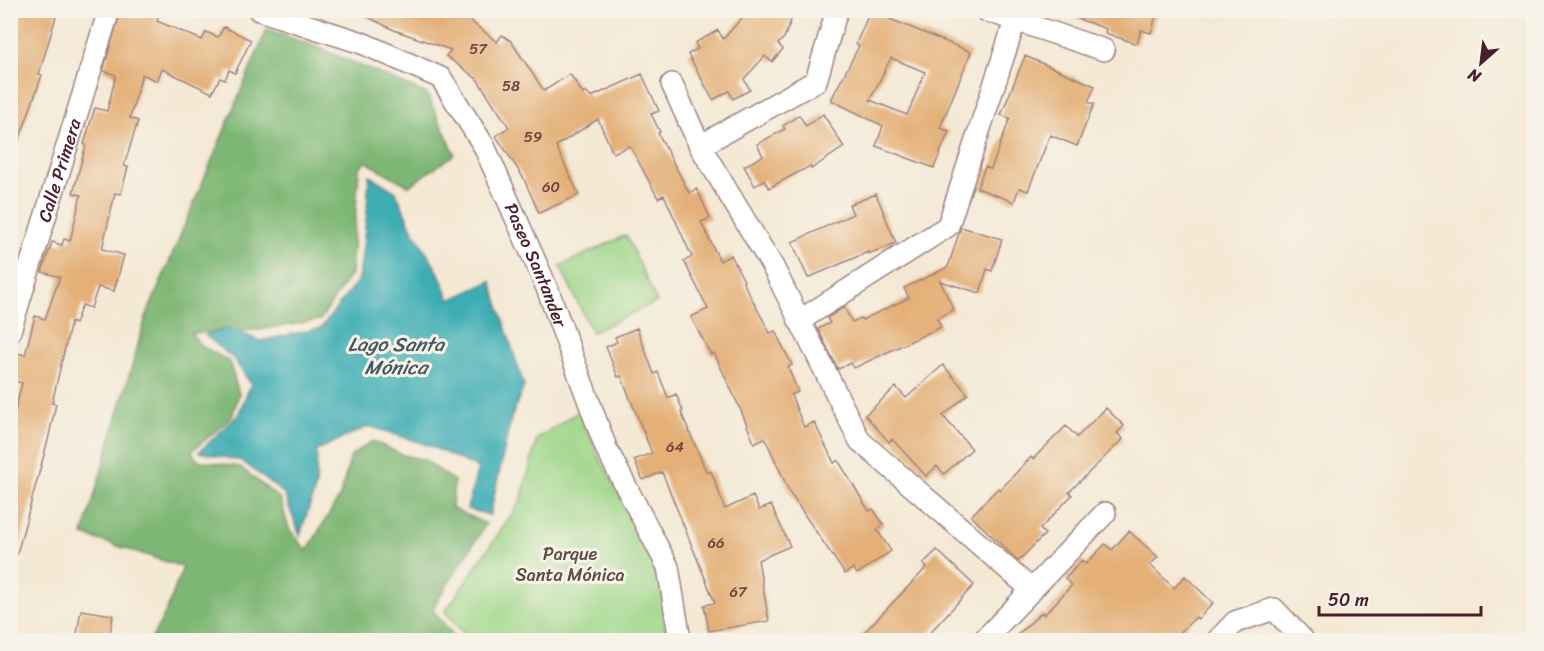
<svg xmlns="http://www.w3.org/2000/svg" width="1544" height="651" viewBox="0 0 1544 651" font-family="Sriracha,sans-serif">
<style>
.green{fill:#9dd688;stroke:#747a5a;stroke-width:1.5}
.forest{fill:#7eb774;stroke:#646b50;stroke-width:1.5}
.water{fill:#3cadb4;stroke:#436670;stroke-width:1.5}
.building{fill:#e4b078;fill-rule:evenodd}
.lines{fill:none;stroke-linecap:round;stroke-linejoin:round}
.minor-casing{stroke:#9f8480;stroke-width:24}
.minor{stroke:#fff;stroke-width:21}
.labels{text-anchor:middle;dominant-baseline:central;stroke-width:6;stroke-linejoin:round;paint-order:stroke}
.number-label{font-size:15px;fill:#70433e}
.street-label{font-size:18px;fill:#4a1f2b;stroke:#f7f3e8}
.park-label{font-size:18px;fill:#5f4d42;stroke:#f7f3e8}
.water-label{font-size:20px;font-style:italic;fill:#445862;stroke:#f7f3e8}
</style>
<rect width="100%" height="100%" fill="#f7f3e8"/>
<filter id="ink" filterUnits="userSpaceOnUse"><feTurbulence type="fractalNoise" baseFrequency=".0167" numOctaves="2"/><feDisplacementMap in="SourceGraphic" scale="12" xChannelSelector="R" yChannelSelector="G"/><feConvolveMatrix kernelMatrix="1 2 1 2 8 2 1 2 1" color-interpolation-filters="sRGB"/></filter>
<filter id="wash" filterUnits="userSpaceOnUse"><feTurbulence type="fractalNoise" baseFrequency=".008" numOctaves="4" result="noise"/><feDisplacementMap in="SourceGraphic" scale="24" xChannelSelector="R" yChannelSelector="G"/><feGaussianBlur stdDeviation="1.35" result="paint"/><feColorMatrix in="noise" values="0 0 0 0 0 0 0 0 0 0 0 0 0 0 0 0 0 1.4 0 .05"/><feComposite in="paint" operator="in"/></filter>
<g filter="url(#wash)">
<rect width="100%" height="100%" fill="#f4e9d5"/>
<!-- green -->
<path class="green" d="M626,235L657,302L592,332L560,266Z
M579,411L599,457L659,567L669,640H469L445,612L521,501L537,439Z"/>
<!-- forest -->
<path class="forest" d="M267,29L322,49L427,94L455,154L409,186L365,161L359,169L351,274L320,320L260,330L191,333L201,346L229,361L239,394L232,417L192,451L197,460L240,467L280,499L289,529L307,551L340,496L351,456L372,441L403,455L425,460L454,481L452,508L486,524L432,609L457,640H151L168,607L183,567L83,535L146,317Z"/>
<!-- water -->
<path class="water" d="M369,175L396,192L412,229L439,273L450,300L491,281L524,386L511,418L490,515L467,509L478,468L428,445L369,426L317,450L316,486L300,535L284,494L242,461L199,452L238,415L251,384L234,359L205,335L229,328L260,341L321,328L359,279L367,213Z"/>
<g id="blocks">
<!-- building -->
<path class="building" d="M10,10H58L39,74L42,75L13,158H10Z
M121,10H160L157,21L202,40L206,32L218,37L224,27L251,40L235,73L229,70L225,80L220,78L212,93L162,69L157,81L142,74L130,118L138,121L124,166L128,167L121,194L115,193L102,249L124,255L114,291L98,287L91,308L82,305L75,324L71,322L52,403L56,404L48,440L17,554H10V432L22,383L10,380V362L13,352L25,355L35,316L45,319L60,277L42,272L52,242L62,245L64,239L70,241L81,195L73,193L86,145L84,144L95,108L107,111L116,75L103,71Z
M354,10L459,12L497,42L502,35L511,41L544,91L570,74L583,94L586,92L591,97L642,74L659,111L651,114L660,132L658,133L689,193L697,189L710,218L701,222L720,261L731,255L744,281L743,282L770,333L775,331L792,365L788,367L798,392L791,395L804,427L814,422L834,463L838,460L869,511L873,509L884,525L877,530L891,551L857,574L853,568L845,574L791,495L765,438L754,443L743,415L714,353L711,355L691,317L708,309L684,261L692,257L664,195L658,198L630,146L613,153L598,119L556,146L579,195L539,213L523,177L496,136L509,127L477,79L446,56L451,50L394,30Z
M749,10H795L784,38L778,44L783,49L772,62L765,56L744,79L750,90L733,99L729,91L713,100L688,54L698,49L695,43L718,30L723,39Z
M1061,10H1158L1151,33L1141,30L1137,44L1105,33L1106,29L1060,12Z
M870,11L971,52L940,128L949,131L934,168L876,146L883,126L831,100L859,46L856,44ZM891,58L925,72L907,115L870,100Z
M1025,56L1095,86L1088,102L1094,104L1077,146L1050,135L1028,191L1019,188L1014,202L977,188L985,167L991,169L1010,118L1001,115Z
M823,114L844,147L811,169L810,166L769,188L764,180L755,186L744,166L763,156L757,144L785,129L783,126L799,115L806,126Z
M876,194L896,243L868,254V252L808,278L792,242L853,214L849,205Z
M961,227L1002,239L992,271L987,269L980,293L940,281L954,310L937,318L941,327L854,368L851,363L838,369L818,329L830,323L827,318L844,307L852,322L861,318L862,320L909,298L904,288L948,267Z
M637,328L654,374L658,372L668,398L676,394L683,411L681,412L707,473L711,471L725,509L753,496L759,510L771,505L790,546L758,560L769,621L709,631L704,605L715,603L662,472L643,480L634,460L652,453L621,376L618,377L606,347L617,342L615,337Z
M943,365L968,394L943,416L972,449L944,474L937,466L926,476L892,439L889,442L865,415L896,387L906,398Z
M1106,408L1124,426L1117,433L1123,439L1069,492L1072,495L1040,529L1045,534L1018,561L971,516L998,488L1000,490L1031,457L1033,459L1066,426L1077,437Z
M1129,531L1158,557L1150,565L1174,588L1185,576L1213,603L1198,619L1196,617L1172,640H1012L1042,612L1044,615L1072,585L1065,579L1082,560L1086,564L1105,544L1112,550Z
M937,550L974,585L923,640H857L927,567L923,564Z
M81,610L113,615L109,640H76Z"/>
</g>
</g>
<g filter="url(#ink)">
<use href="#blocks" fill-opacity="0" stroke="#9f8480" stroke-width="1.5"/>
<g class="lines">
<defs>
<g id="minor">
<path id="s1" d="M259,10L362,43L441,78L484,146L547,288L606,448L668,567L680,640"/>
<path d="M985,10L1104,50"/>
<path d="M672,84L700,146L773,267L860,441L1032,590"/>
<path d="M700,146L816,81L837,10"/>
<path d="M799,321L948,226L1015,21"/>
<path id="s2" d="M10,331L109,10"/>
<path d="M984,640L1105,513"/>
<path d="M1218,640L1235,622L1274,609L1303,640"/>
</g>
</defs>
<!-- minor casing -->
<use href="#minor" class="minor-casing"/>
<!-- minor -->
<use href="#minor" class="minor"/>
</g>
</g>
<g class="labels">
<!-- number labels -->
<g class="number-label">
<text x="478" y="49">57</text>
<text x="511" y="86">58</text>
<text x="533" y="137">59</text>
<text x="551" y="187">60</text>
<text x="675" y="447">64</text>
<text x="716" y="543">66</text>
<text x="738" y="592">67</text>
</g>
<!-- street labels -->
<g class="street-label">
<text stroke="none"><textPath href="#s2" startOffset="168">Calle Primera</textPath></text>
<text stroke="none"><textPath href="#s1" startOffset="405">Paseo Santander</textPath></text>
</g>
<!-- park labels -->
<g class="park-label">
<text x="570" y="554">Parque<tspan x="570" dy="21">Santa Mónica</tspan></text>
</g>
<!-- water labels -->
<g class="water-label">
<text x="396" y="344">Lago Santa<tspan x="396" dy="23">Mónica</tspan></text>
</g>
</g>
<!-- margin -->
<rect width="1544" height="651" fill="none" stroke="#f7f3e8" stroke-width="36"/>
<!-- north arrow -->
<g transform="translate(1481 63) rotate(208)" stroke="#f7f3e8" stroke-width="4.5" paint-order="stroke">
<path d="M0-4.5L10 22L0 15L-10 22Z" fill="#4a1f2b"/>
<text y="-9" font-size="16" font-weight="bold" text-anchor="middle" fill="#4a1f2b">N</text>
</g>
<!-- scale -->
<path d="M1319 606v9h162v-9" fill="none" stroke="#4a1f2b" stroke-width="3"/>
<text x="1328" y="606" font-size="18" fill="#4a1f2b" stroke="#f7f3e8" stroke-width="4.5" paint-order="stroke">50 m</text>
</svg>
